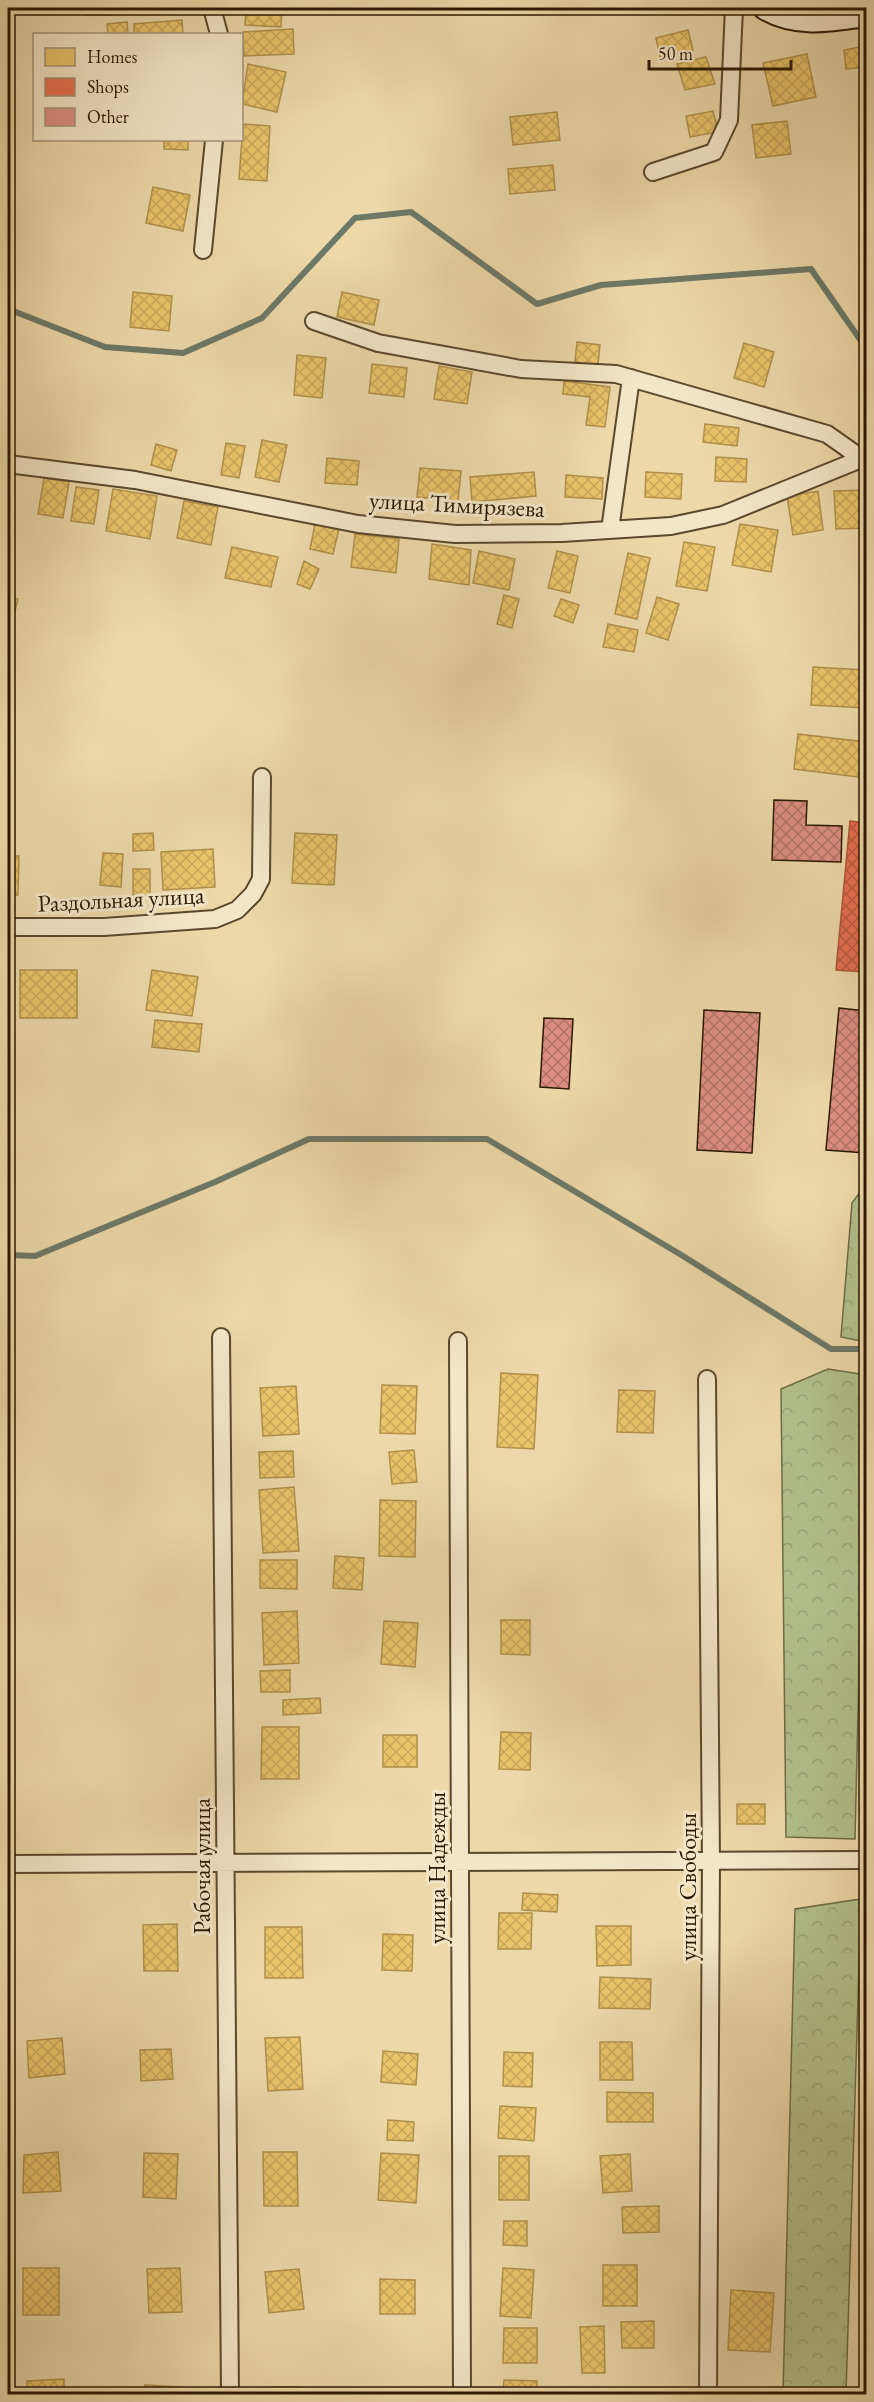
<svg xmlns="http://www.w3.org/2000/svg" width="874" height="2402" viewBox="0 0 874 2402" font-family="'EB Garamond',serif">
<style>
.forest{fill:url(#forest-crowns);stroke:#6e6c47;stroke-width:1.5}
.homes{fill:url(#homes-cross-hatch);stroke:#b0904b;stroke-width:1.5}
.shops{fill:url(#shops-cross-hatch);stroke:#ae5539;stroke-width:1.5}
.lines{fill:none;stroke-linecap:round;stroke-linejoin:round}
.stream{stroke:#6d7967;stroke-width:6}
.building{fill:url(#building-cross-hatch);stroke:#2a1802;stroke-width:1.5}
.minor-casing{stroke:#5a482c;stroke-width:20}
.secondary-casing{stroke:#2a1802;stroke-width:26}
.minor{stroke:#f3e6c7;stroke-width:16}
.secondary{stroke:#f3e6c7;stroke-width:22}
.labels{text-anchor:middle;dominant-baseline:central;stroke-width:6;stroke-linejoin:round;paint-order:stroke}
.street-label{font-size:24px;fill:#2a1802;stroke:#f3e6c7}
</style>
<defs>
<pattern id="forest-crowns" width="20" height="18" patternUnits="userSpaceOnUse" patternTransform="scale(1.5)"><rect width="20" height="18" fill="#b2c08c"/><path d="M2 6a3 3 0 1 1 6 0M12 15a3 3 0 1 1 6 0" fill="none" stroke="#99a477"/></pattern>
<pattern id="homes-cross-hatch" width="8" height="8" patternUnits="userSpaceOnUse" patternTransform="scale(1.5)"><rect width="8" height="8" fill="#e9c46a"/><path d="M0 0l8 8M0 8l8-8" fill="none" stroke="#c8a85a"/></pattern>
<pattern id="shops-cross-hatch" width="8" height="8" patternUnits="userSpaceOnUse" patternTransform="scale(1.5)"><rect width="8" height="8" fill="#e76f51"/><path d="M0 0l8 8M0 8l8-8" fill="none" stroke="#bb5a41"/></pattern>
<pattern id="building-cross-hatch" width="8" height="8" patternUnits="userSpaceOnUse" patternTransform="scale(1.5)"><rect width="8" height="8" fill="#dc8f81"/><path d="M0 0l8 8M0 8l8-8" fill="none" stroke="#b37467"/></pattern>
</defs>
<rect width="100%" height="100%" fill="#ecd8a9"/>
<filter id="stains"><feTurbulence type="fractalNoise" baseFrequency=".00333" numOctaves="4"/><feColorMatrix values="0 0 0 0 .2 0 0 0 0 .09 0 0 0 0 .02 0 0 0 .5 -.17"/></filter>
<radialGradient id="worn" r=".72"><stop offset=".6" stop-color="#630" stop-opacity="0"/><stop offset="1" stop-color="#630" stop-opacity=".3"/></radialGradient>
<!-- forest -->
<path class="forest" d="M866,1184V1342L841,1337L852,1203Z
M828,1369L866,1375L855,1839L786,1837L781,1389Z
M861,1899L846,2394H783L795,1909Z"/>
<!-- homes -->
<path class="homes" d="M83,8H113V15H84Z
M246,8H282L281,27L245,25Z
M182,20L183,34H134V24Z
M127,22L128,34H108L107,24Z
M293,29L294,54L244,56L243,32Z
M688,30L693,50L660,57L656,38Z
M866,46V67L846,69L844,50Z
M807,54L816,97L773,106L763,63Z
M706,57L715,84L685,90L677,64Z
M248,64L286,72L277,112L242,104Z
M713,111L718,132L690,137L686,116Z
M557,112L560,140L513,145L510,117Z
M787,121L791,154L756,158L752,125Z
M243,124L270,126L267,181L239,179Z
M164,140H188V150L164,149Z
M553,165L555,190L510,194L508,169Z
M153,187L190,195L183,231L146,223Z
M133,292L172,296L169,331L130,327Z
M342,292L379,300L374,325L337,317Z
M577,342L600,345L598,365L575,362Z
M744,343L774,352L764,387L734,378Z
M297,355L326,358L322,398L294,395Z
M372,364L407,368L404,397L369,393Z
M439,366L472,372L467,404L434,399Z
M564,381L610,387L605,427L586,425L590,397L563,394Z
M705,424L739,428L737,446L703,442Z
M262,440L287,445L279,482L255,477Z
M226,443L245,446L239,478L221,475Z
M156,444L177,450L171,471L151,465Z
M716,457L747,459L746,482L715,481Z
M327,458L359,461L357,485L325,483Z
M420,468L461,471L458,501L417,497Z
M534,472L536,496L472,502L470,477Z
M646,472L682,474L681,499L645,497Z
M566,475L603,478L602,499L565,497Z
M44,478L69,482L63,518L38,514Z
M76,487L99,490L94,524L71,521Z
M113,489L157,496L150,539L106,531Z
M866,490V528L836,529L834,491Z
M818,491L823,530L793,535L787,496Z
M184,501L218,507L211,545L177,538Z
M315,524L339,529L333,554L310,549Z
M740,524L778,530L771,572L732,565Z
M355,534L399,539L396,573L351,567Z
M684,542L715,547L707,591L676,586Z
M432,544L471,550L469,585L429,579Z
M232,547L278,557L271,587L225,578Z
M479,551L515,559L509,590L473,583Z
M557,551L578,556L570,593L548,588Z
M628,553L650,558L637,619L615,614Z
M304,561L319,569L310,589L297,584Z
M504,595L519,599L512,628L497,624Z
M8,596L18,599L8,638Z
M657,597L679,604L668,640L646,633Z
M561,599L579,605L573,623L554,616Z
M608,624L638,630L634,652L603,647Z
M813,667L866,670V708L811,705Z
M798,734L866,742V778L794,769Z
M153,833L154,850L133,851V834Z
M295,833L337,835L334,885L292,883Z
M213,849L215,887L163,890L161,852Z
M103,853L123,854L121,887L100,885Z
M8,856H19L18,895H8Z
M133,869H150V895H133Z
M20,970H77V1018H20Z
M152,970L198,977L192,1016L146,1010Z
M155,1020L202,1024L199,1052L152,1047Z
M501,1373L538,1375L534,1449L497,1447Z
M382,1385L417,1386L415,1434L380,1433Z
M296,1386L299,1434L263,1436L260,1388Z
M619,1390L655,1391L653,1433L617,1432Z
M414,1450L417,1482L392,1484L389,1452Z
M293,1451L294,1477L260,1478L259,1452Z
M294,1487L299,1551L263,1553L259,1490Z
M380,1500L416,1501L415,1557L379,1556Z
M335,1556L364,1558L362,1590L333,1588Z
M260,1560H297V1589L260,1588Z
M297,1611L299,1663L264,1665L262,1613Z
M501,1620H530V1655L501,1654Z
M384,1621L418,1623L415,1667L381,1664Z
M290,1670V1692H261L260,1671Z
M320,1698L321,1713L283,1715V1700Z
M262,1727H299V1779H261Z
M501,1732L531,1733L530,1770L499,1769Z
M383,1735H417V1767H383Z
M737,1804H765V1824H737Z
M523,1893L558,1895L557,1912L522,1910Z
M499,1913H532L531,1949H498Z
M177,1924L178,1971H144L143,1925Z
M596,1926H631V1965L597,1966Z
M265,1927H302L303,1978H265Z
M383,1934L413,1935L412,1971L382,1970Z
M600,1977L651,1979L650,2009L599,2008Z
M300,2037L303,2089L268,2091L265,2038Z
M62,2038L65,2074L29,2078L27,2041Z
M600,2042H632L633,2080H600Z
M171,2049L173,2079L141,2081L140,2050Z
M383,2051L418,2054L416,2085L381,2082Z
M504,2052L533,2053L532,2087L503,2086Z
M607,2092L653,2093V2122H607Z
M500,2106L536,2108L534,2141L498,2138Z
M388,2120L414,2122L413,2141L387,2140Z
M58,2152L61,2191L23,2193L24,2155Z
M263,2152H297L298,2206H264Z
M144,2153L178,2154L176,2199L143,2197Z
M381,2153L419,2155L416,2203L378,2200Z
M630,2154L632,2191L603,2193L600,2156Z
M499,2156H529V2200H499Z
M659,2206V2232L623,2233L622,2207Z
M504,2221H527V2246L503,2245Z
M603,2265H637V2306H603Z
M23,2268H59V2315H23Z
M180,2268L182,2312L149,2313L147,2269Z
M503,2268L534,2270L531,2318L500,2316Z
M299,2269L304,2309L269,2313L265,2272Z
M380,2279L415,2280V2314H380Z
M731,2290L774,2293L770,2352L728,2350Z
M654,2321V2348H622L621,2322Z
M604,2326L605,2373H582L580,2327Z
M504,2328H537V2363H503Z
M64,2379V2394H27V2381Z
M504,2380L537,2381V2394H503Z
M145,2385L181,2387V2394H144Z
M269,2387H300V2394H269Z
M411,2388L412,2394H378V2389Z
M622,2391H654V2394H622Z"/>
<!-- shops -->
<path class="shops" d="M850,821L866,823V972L836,970Z"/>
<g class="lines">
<!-- stream -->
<path class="stream" d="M8,309L105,347L183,353L262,318L355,218L411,212L537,304L601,285L811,269L866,348
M8,1255L35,1256L215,1182L309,1139H487L683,1256L831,1349H866"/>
</g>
<!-- building -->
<path class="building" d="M774,800L807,801L806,825L842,826L841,862L772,860Z
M839,1008L866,1011V1153L826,1150Z
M704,1010L760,1013L752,1153L697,1150Z
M544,1018L573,1019L569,1089L540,1087Z"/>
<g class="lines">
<defs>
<path id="minor" d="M212,8L219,34
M653,172L714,152L729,120L734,8
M203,250L214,140
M314,321L378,343L521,369L616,374L827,434L861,458
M8,464L135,480L358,524L455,534L562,533L671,526L723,515L866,457
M610,530L631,378
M8,927H104L215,919L237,910L253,894L261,879L262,777
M221,1337L230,2394
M458,1341L462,2394
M707,1379L711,1861L708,2394
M8,1864L866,1860"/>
<path id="secondary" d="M765,8C796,27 832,20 866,15"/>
</defs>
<!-- minor casing -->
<use href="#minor" class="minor-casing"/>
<!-- secondary casing -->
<use href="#secondary" class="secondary-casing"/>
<!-- minor -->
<use href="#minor" class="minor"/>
<!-- secondary -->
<use href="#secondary" class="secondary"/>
</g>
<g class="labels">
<!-- street labels -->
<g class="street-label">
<text transform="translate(457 504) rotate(3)">улица Тимирязева</text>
<text transform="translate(121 899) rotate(-3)">Раздольная улица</text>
<text transform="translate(201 1866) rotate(-90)">Рабочая улица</text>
<text transform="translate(436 1868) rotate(-90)">улица Надежды</text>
<text transform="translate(687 1887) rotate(-90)">улица Свободы</text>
</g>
</g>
<!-- margin -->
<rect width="874" height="2402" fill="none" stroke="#ecd8a9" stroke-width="30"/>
<rect x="9" y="9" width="856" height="2384" fill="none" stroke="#2a1802" stroke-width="3"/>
<rect x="15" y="15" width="844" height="2372" fill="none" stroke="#2a1802" stroke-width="1.5"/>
<!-- legend -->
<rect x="33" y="33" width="210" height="108" fill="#f3e6c7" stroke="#a39478" stroke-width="1.5"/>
<rect x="45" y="48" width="30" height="18" fill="#e9c46a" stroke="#a39478" stroke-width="1.5"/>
<text x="87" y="63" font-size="18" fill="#2a1802">Homes</text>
<rect x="45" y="78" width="30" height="18" fill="#e76f51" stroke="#a39478" stroke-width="1.5"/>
<text x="87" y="93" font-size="18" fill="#2a1802">Shops</text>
<rect x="45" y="108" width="30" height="18" fill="#dc8f81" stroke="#a39478" stroke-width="1.5"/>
<text x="87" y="123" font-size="18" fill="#2a1802">Other</text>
<!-- scale -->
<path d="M649 60v9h142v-9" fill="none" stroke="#2a1802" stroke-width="3"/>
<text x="658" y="60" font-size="18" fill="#2a1802" stroke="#f3e6c7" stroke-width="4.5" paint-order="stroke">50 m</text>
<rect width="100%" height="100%" filter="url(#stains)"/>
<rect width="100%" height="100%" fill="url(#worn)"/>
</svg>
